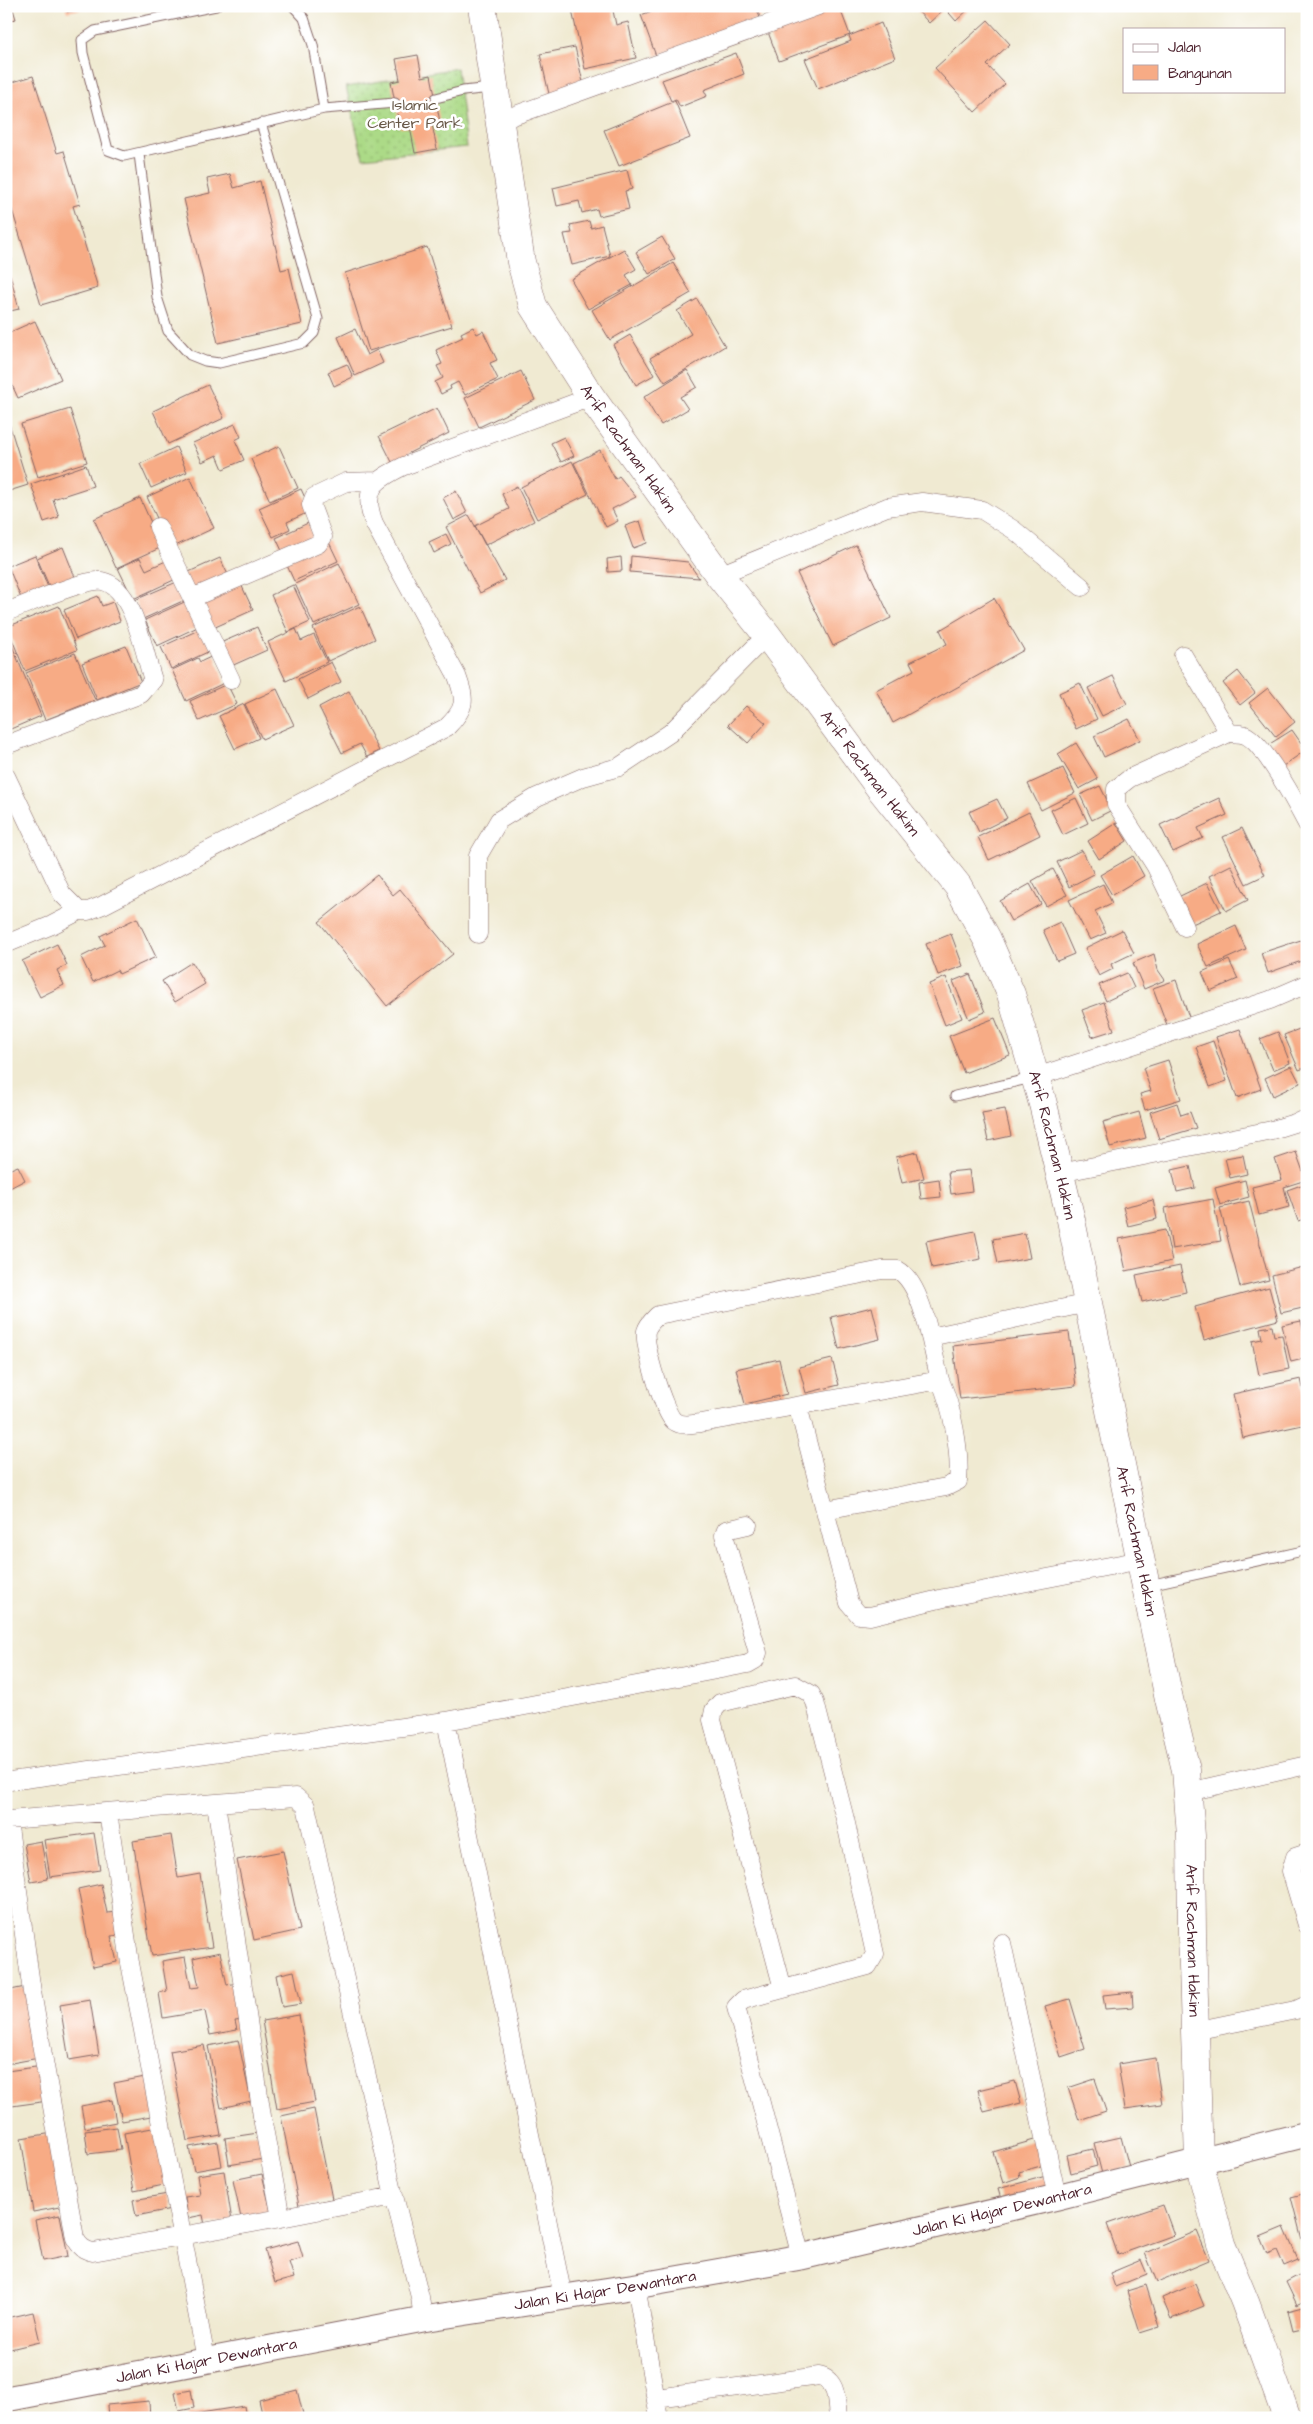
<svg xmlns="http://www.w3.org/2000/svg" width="1313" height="2424" viewBox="0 0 1313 2424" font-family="'Architects Daughter',sans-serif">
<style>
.grass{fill:url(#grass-dots);stroke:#7b7c59}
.building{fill:#f7ab85}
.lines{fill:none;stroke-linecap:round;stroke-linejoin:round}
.lane-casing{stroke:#846665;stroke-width:11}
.street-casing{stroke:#846665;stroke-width:19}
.secondary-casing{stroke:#846665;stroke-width:27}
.primary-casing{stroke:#846665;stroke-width:29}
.lane{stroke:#fff;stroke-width:9}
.street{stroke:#fff;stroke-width:18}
.secondary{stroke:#fff;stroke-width:25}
.primary{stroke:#fff;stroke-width:28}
.labels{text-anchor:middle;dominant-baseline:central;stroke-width:5;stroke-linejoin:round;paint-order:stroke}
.park-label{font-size:16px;fill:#675747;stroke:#fff}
.street-label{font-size:16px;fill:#4a1f2b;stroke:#fff}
</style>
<defs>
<pattern id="grass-dots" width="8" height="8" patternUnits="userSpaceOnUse" patternTransform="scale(1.25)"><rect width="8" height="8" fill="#acda87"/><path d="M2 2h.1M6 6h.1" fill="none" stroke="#96bb75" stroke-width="1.8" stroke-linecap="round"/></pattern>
</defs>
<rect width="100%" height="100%" fill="#fff"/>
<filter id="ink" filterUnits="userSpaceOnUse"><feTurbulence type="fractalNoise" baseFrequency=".02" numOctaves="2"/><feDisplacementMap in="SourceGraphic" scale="10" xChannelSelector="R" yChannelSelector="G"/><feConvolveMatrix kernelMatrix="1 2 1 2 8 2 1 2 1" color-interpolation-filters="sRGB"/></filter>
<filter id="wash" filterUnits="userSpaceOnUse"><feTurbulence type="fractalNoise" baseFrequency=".0096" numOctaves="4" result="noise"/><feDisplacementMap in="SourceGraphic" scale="20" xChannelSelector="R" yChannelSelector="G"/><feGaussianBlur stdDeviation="1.12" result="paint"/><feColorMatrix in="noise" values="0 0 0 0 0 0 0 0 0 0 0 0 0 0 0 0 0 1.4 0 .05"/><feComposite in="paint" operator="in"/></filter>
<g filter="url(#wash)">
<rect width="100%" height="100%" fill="#f0ead2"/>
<!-- grass -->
<path class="grass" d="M457,68L467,147L363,158L346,87Z"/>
<g id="blocks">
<!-- building -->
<path class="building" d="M6,6H12L16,19L6,21Z
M65,6H91V7L67,12Z
M160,6H195L162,14Z
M367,6H400V7L369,13Z
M571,6H612L616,25L628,22L636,58L585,69Z
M665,6H756L760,18L656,56L641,15Z
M836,6H839L850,35L779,61L768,32Z
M913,6H938L942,11L929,23Z
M943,6H972L956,21Z
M988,20L1010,44L987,65L1005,84L975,112L935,68Z
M881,23L895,58L818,89L805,59L851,41L849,36Z
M575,47L584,87L549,94L540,54Z
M736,53L744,74L704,90L707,96L680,107L676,99L671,101L662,80Z
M418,55L422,77L431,75L440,122L432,124L437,149L415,153L410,127L400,128L391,82L400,80L396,59Z
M33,76L57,153L64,151L80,204L73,206L98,288L41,305L6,190V84Z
M675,101L690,138L619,166L604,130Z
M627,170L632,189L625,191L629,209L599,216L597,209L582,213L579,201L557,206L553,188Z
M230,174L234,188L260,181L281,270L289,268L302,324L218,343L184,199L210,193L207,179Z
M589,221L591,228L602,225L610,256L572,265L564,234L572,233L570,225Z
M662,237L675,259L649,274L636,252Z
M6,244L12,260L6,262Z
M427,247L452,326L369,351L345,273Z
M624,249L636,269L626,275L632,285L588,309L571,279Z
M673,263L691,293L610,340L592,310Z
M10,275L19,309L6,312V276Z
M697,299L725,346L665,382L650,358L691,334L677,311Z
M35,321L61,379L18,398L6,372V334Z
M473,327L477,334L483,331L497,360L490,363L498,379L465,395L458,382L450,386L451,389L441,394L435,382L443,378L437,366L442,364L436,350L463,337L461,333Z
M355,329L367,355L377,350L383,363L355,376L338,337Z
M630,335L654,375L636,385L613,345Z
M347,364L353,377L334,386L328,372Z
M687,370L697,387L680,397L688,409L661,425L644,397Z
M521,371L535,400L479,427L465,398Z
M208,385L224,418L168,444L153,411Z
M437,408L449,433L409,453L411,457L394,466L379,436Z
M70,409L87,462L38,477L21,424Z
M8,420L28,485L6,492V421Z
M235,424L241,437L235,440L244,460L223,469L217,455L202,462L193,443Z
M564,437L574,456L561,462L551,443Z
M279,446L298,488L270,501L251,459Z
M176,447L187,472L151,488L140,464Z
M600,450L615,479L619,476L636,497L612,509L618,521L606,527L574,463Z
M572,461L588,494L537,519L521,487Z
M86,465L93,486L53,499L59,517L44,522L31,484Z
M190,477L214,528L171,548L147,497Z
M517,486L534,521L485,545L475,526L509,509L502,494Z
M301,489L311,511L287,522L290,529L273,537L259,508Z
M456,491L467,513L454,520L443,498Z
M140,498L162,547L116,568L94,519Z
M469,515L505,580L480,593L446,527Z
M640,521L647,543L633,548L625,526Z
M308,523L317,542L285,557L276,538Z
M446,534L451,544L434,553L429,542Z
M328,540L338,561L294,581L285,561Z
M856,545L891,618L833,646L797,573Z
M63,547L77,582L52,593L37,558Z
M35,555L50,592L23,603L8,566Z
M631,556L688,562L699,578L630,572Z
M621,557L622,571L608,572L607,559Z
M140,558L146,570L168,560L176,579L133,599L118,568Z
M220,558L230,579L192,596L182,575Z
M339,563L359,604L314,625L295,584Z
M239,580L253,610L211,629L197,600Z
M179,581L187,599L143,619L135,600Z
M293,585L310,622L288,632L271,595Z
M98,596L102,606L113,602L120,621L76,639L64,610Z
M994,598L1024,650L893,723L876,690L914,670L910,662L947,644L940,630Z
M191,599L202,625L157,646L145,620Z
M59,606L77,650L25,671L7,627Z
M360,606L375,639L328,661L313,628Z
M257,627L267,650L229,667L218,644Z
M203,628L212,650L171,669L161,647Z
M296,629L301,641L314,635L327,662L286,681L268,642Z
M6,631L41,716L6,731Z
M126,646L141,682L97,700L82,663Z
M75,653L95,700L45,720L26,673Z
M215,655L224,683L186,701L172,670L198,658L200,662Z
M331,662L341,682L308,699L298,679Z
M1238,671L1255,693L1240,705L1223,683Z
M1113,676L1127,704L1102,716L1088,688Z
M1080,683L1097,719L1076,729L1059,693Z
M227,684L237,704L199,721L190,701Z
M1268,688L1295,722L1276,737L1249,703Z
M277,689L294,725L262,739L245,704Z
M349,691L379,751L367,757L360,744L342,753L319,707Z
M244,704L259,738L235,749L219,716Z
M746,706L766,723L748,743L728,725Z
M1129,719L1140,740L1104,757L1094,736Z
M1292,730L1306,750L1283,766L1268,745Z
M1076,743L1098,779L1079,789L1058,754Z
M1063,768L1075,793L1041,810L1028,784Z
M1100,786L1112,810L1092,820L1080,795Z
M1076,798L1088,823L1063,835L1051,810Z
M1219,798L1227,815L1198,828L1203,838L1173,852L1160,825Z
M997,799L1007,818L979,832L969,812Z
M1029,812L1040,835L989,860L978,837Z
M1116,823L1127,841L1099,859L1088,841Z
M1242,828L1265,875L1246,884L1223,837Z
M1082,850L1094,874L1069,887L1057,862Z
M1133,856L1144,876L1112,895L1100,875Z
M1231,865L1248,900L1226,911L1209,876Z
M1053,869L1067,895L1046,906L1032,881Z
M377,875L393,895L400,889L453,954L387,1006L319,922Z
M1207,883L1221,911L1190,925L1176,898Z
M1030,884L1041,904L1011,921L1000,901Z
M1103,884L1112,903L1095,911L1106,933L1090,940L1069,900Z
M137,918L156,957L119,974L117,970L93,982L81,957L105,945L100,936Z
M1060,922L1074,954L1057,961L1043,930Z
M1236,926L1246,950L1208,967L1197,944Z
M1122,930L1134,953L1111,964L1113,969L1099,976L1085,948Z
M951,934L963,966L938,975L926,944Z
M1307,938V959L1268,973L1261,953Z
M57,944L67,965L57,970L64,985L40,997L22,961Z
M1154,954L1158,970L1165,980L1144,989L1133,963Z
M1229,960L1238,979L1210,991L1202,972Z
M192,962L205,984L175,1002L162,981Z
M1127,973L1134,988L1106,1001L1099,985Z
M970,974L985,1012L969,1019L953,981Z
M946,977L962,1018L945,1025L929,984Z
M1176,980L1189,1017L1167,1025L1153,988Z
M1104,1002L1114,1030L1092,1037L1082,1010Z
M995,1018L1010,1055L964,1073L949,1036Z
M1307,1026V1067L1299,1070L1284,1035Z
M1240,1029L1261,1089L1237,1098L1216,1037Z
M1278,1032L1290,1063L1273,1070L1260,1039Z
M1213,1041L1227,1081L1210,1087L1196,1047Z
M1168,1060L1181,1099L1145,1110L1140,1094L1151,1091L1143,1068Z
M1291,1066L1300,1083L1273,1096L1265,1078Z
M1177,1103L1181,1115L1190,1112L1196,1128L1159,1139L1150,1112Z
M1005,1109L1011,1136L988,1141L982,1113Z
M1139,1112L1146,1138L1110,1147L1103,1122Z
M917,1152L924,1178L902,1183L896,1157Z
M1296,1152L1306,1180L1284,1187L1289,1207L1259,1215L1252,1187L1282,1180L1275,1159Z
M1243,1155L1247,1174L1230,1178L1225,1158Z
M18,1166L25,1180L6,1190V1171Z
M1190,1166L1195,1188L1177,1192L1172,1170Z
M969,1170L972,1191L951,1194L948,1172Z
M939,1179L941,1197L921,1199L919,1182Z
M1245,1180L1249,1197L1220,1205L1215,1188Z
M1307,1183V1218L1298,1221L1287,1190Z
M1213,1199L1221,1241L1172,1249L1165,1208Z
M1153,1200L1157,1219L1128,1226L1123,1207Z
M1249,1201L1269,1280L1240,1287L1220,1208Z
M1165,1230L1172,1261L1126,1271L1119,1239Z
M975,1231L981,1259L932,1268L926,1241Z
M1025,1233L1030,1258L998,1264L993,1239Z
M1180,1266L1186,1292L1142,1302L1136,1275Z
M1307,1266V1307L1281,1313L1272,1275Z
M1269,1287L1278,1320L1204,1340L1195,1307Z
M872,1307L880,1339L839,1349L831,1317Z
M1301,1321L1307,1346V1358L1291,1362L1282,1325Z
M1272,1326L1274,1336L1282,1335L1289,1369L1259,1375L1252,1341L1262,1339L1260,1328Z
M1069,1332L1076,1386L960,1399L953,1346Z
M779,1359L787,1394L745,1404L736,1369Z
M832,1359L839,1385L806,1393L799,1367Z
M1301,1379L1307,1405V1424L1243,1438L1233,1394Z
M94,1833L100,1870L50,1877L44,1840Z
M171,1835L178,1878L200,1874L212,1947L152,1956L133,1841Z
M41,1841L48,1879L31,1882L24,1844Z
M283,1851L300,1930L254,1940L237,1860Z
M101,1884L107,1913L119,1912L122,1935L111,1936L117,1962L93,1967L78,1889Z
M220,1952L227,1985L237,1983L243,2020L235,2021L237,2030L210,2035L205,2011L163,2018L159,1993L167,1991L162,1961L185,1957L191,1988L199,1987L193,1958Z
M294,1971L301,2004L282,2007L276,1975Z
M25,1987L39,2058L6,2064V1991Z
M1132,1992L1133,2007L1105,2009L1103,1995Z
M1070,1999L1085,2049L1061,2057L1045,2006Z
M90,2000L99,2055L69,2060L60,2005Z
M299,2015L315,2102L277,2109L262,2021Z
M238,2040L251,2101L221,2108L208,2046Z
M204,2045L221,2135L187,2141L170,2051Z
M1155,2058L1162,2104L1125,2109L1118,2064Z
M43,2066L48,2101L12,2106L7,2071Z
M150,2076L157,2115L122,2121L114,2083Z
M1095,2079L1106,2111L1079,2120L1068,2088Z
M1015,2081L1021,2103L984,2112L978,2090Z
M112,2100L116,2122L85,2128L81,2106Z
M314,2109L332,2199L299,2206L281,2116Z
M117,2127L121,2150L88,2154L85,2131Z
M158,2127L169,2184L134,2191L124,2133Z
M53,2133L66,2206L33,2212L21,2138Z
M258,2133L263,2159L229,2165L225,2138Z
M1121,2137L1129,2167L1102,2174L1094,2143Z
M1041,2138L1048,2164L1019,2172L1020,2177L1003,2183L993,2152Z
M218,2142L222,2166L194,2171L189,2147Z
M1093,2149L1097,2166L1071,2173L1067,2155Z
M224,2171L232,2221L205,2225L203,2215L188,2218L185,2197L200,2195L197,2175Z
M262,2174L271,2212L241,2218L233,2180Z
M1046,2176L1051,2194L1003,2206L998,2189Z
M1307,2193V2255H1306L1291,2197Z
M168,2194L171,2209L136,2216L133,2200Z
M1163,2205L1174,2235L1118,2255L1107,2224Z
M60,2215L68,2256L43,2261L35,2220Z
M1284,2227L1298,2260L1284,2266L1277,2250L1267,2254L1260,2237Z
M1197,2231L1209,2260L1157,2282L1145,2253Z
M298,2241L303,2258L289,2262L294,2278L275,2283L265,2250Z
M1141,2260L1147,2274L1115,2287L1110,2273Z
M1301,2274L1307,2286V2300L1297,2305L1286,2282Z
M1195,2284L1204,2306L1171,2319L1162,2298Z
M1146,2285L1159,2327L1140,2333L1127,2291Z
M1307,2306V2328L1293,2331L1288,2311Z
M33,2312L40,2342L6,2350V2318Z
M191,2390L194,2408L179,2411L175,2393Z
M297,2390L304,2418H263L259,2400Z
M149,2401L150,2418H108L107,2405Z
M244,2406L246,2418H188V2415Z"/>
</g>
</g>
<g filter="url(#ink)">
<use href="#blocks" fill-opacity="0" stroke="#846665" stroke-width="1"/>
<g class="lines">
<defs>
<path id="lane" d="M216,6L95,31L82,40L83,53L108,150L124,156L324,109L395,103
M293,6L304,18L313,45L324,109
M436,98L463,91L491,88
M139,154L157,297L168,331L190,355L205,361L219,363L304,343L314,333L318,319L261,123
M955,1096L1032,1078
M1149,1585L1307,1550"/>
<path id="street" d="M499,121L818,6
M158,527L231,680
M719,575L887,507L922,502L982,510L1014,530L1082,587
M192,598L318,544L323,537L311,505L314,497L346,482L376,481
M6,612C25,605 86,578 102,581C134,587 144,654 153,680L141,694L6,745
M1183,655L1229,733
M6,776L62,894L79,911H88L103,905L447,727C466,708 466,701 457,676L374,523C361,489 375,480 404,466L591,397
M1185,927L1156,867L1116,804V789L1130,778L1229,733C1234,734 1240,733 1245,735C1264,743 1297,805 1307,824
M478,934V856L499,820L537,797L583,777L619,767L670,733L767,635
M6,944L52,925L79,911
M1036,1077L1270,1000L1307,984
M1060,1173L1272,1130L1307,1119
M882,1270H898C924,1285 932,1351 940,1380L701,1423C692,1424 682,1427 674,1421C664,1413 643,1344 646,1331C648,1324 653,1320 658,1315Z
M930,1337L1088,1303
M798,1406L849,1603L859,1615L870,1616L944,1598L1141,1560
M825,1510L946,1487L958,1481C961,1451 952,1407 940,1380
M446,1721L563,2297
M10,1781L446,1721L748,1664L755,1660L758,1653L724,1535L726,1530L748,1525
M1188,1792L1307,1765
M216,1803L263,2123L281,2218L93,2252C84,2250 80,2247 75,2238L32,1992L8,1820Z
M216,1803L296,1797L306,1806L394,2196L281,2218
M108,1812L130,1963L206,2359
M1307,1853L1295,1857L1291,1871L1307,1925
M1002,1943L1057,2197
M783,1989L712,1720L714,1710L720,1703L795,1685L811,1694L815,1702L845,1819L875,1954L868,1966L743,2000L736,2007L801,2257
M1194,2031L1296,2010L1307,2005
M394,2196L420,2297L423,2319
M636,2286L659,2418
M656,2398L819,2376C838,2380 836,2401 838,2418"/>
<g id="secondary">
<path id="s1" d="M6,2399L423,2319L636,2286L801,2257L1057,2197L1307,2134"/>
</g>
<g id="primary">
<path id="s2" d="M482,6L521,262L533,306L591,397L719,575L767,635L879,787L958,886L987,939L1011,994L1043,1104L1071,1220L1169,1699L1186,1770L1191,1836L1192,1933L1199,2162L1221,2244L1245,2302L1287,2418"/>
</g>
</defs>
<!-- lane casing -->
<use href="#lane" class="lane-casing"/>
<!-- street casing -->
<use href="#street" class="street-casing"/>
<!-- secondary casing -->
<use href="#secondary" class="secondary-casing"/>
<!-- primary casing -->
<use href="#primary" class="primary-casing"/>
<!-- lane -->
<use href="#lane" class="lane"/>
<!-- street -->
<use href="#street" class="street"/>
<!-- secondary -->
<use href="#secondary" class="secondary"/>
<!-- primary -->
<use href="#primary" class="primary"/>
</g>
</g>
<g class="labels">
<!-- park labels -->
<g class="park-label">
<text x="415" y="105">Islamic<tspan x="415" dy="18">Center Park</tspan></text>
</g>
<!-- street labels -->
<g class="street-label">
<text stroke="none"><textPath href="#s2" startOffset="476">Arif Rachman Hakim</textPath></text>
<text stroke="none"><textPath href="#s2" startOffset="881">Arif Rachman Hakim</textPath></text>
<text stroke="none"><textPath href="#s2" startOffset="1301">Arif Rachman Hakim</textPath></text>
<text stroke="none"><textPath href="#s2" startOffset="1706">Arif Rachman Hakim</textPath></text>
<text stroke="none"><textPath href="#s2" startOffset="2111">Arif Rachman Hakim</textPath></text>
<text stroke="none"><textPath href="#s1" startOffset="1014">Jalan Ki Hajar Dewantara</textPath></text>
<text stroke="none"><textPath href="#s1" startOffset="609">Jalan Ki Hajar Dewantara</textPath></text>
<text stroke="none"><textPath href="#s1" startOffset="204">Jalan Ki Hajar Dewantara</textPath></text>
</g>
</g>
<!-- margin -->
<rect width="1313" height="2424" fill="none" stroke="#fff" stroke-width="25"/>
<!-- legend -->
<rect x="1123" y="28" width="162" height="65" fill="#ffffff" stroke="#b7a5aa"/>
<rect x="1133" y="44" width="25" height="8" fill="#ffffff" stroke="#b7a5aa"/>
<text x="1168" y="52" font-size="15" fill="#4a1f2b">Jalan</text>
<rect x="1133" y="65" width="25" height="15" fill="#f7ab85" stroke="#b7a5aa"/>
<text x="1168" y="78" font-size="15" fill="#4a1f2b">Bangunan</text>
</svg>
